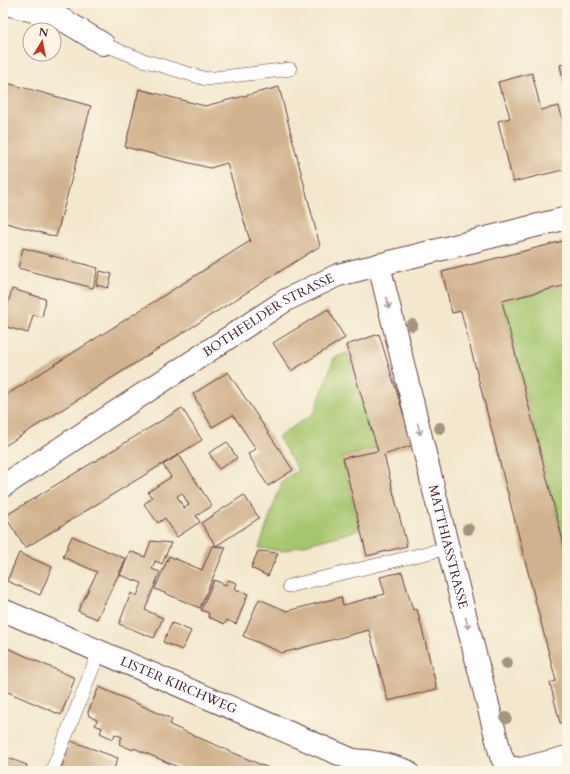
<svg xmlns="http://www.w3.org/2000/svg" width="570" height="774" viewBox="0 0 570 774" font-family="Cardo,serif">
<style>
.green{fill:#a6c66e;stroke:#78724c}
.building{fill:#d1b28e;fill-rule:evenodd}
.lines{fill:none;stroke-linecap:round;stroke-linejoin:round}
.service-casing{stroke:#633d43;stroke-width:14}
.minor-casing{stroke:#633d43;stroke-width:24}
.tertiary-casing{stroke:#633d43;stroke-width:24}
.service{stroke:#fff;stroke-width:13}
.minor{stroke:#fff;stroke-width:22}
.tertiary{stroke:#fff;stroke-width:22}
.tree{fill:#a5957f}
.oneway{stroke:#ae9aa0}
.labels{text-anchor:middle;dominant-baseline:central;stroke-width:3.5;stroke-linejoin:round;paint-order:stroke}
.street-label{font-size:13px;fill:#4a1f2b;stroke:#fcf5e5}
</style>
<rect width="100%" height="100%" fill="#fcf5e5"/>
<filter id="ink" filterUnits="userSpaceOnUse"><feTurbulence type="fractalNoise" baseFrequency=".025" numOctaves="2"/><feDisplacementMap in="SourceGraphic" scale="8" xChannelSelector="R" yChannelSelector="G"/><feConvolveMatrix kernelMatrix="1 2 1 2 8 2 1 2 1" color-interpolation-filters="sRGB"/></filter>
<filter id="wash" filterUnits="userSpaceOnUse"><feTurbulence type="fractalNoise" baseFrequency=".012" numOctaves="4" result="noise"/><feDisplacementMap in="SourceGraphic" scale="16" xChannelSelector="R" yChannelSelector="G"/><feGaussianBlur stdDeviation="0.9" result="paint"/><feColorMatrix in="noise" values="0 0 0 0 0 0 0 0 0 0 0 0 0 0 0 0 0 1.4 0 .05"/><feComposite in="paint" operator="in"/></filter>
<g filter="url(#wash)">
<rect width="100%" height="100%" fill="#f3e8ce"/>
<!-- green -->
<path class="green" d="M567,285V557L502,301Z
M347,353L376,449L343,457L359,530L283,551L259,548L282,481L298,470L278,437L314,413L334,358Z"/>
<g id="blocks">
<!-- building -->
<path class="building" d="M567,63V93H566L560,65Z
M532,73L541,110L559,106L567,137V169L513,182L498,121L510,118L503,93H501L498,82Z
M3,82L91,106L56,237L3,222Z
M279,87L320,246L3,447V397L250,241L227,163L210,168L125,147L139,89L205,106Z
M567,240V285L502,301L567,557V721L560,723L550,683L556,681L461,311L452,313L442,272Z
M23,248L98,268L93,288L18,268Z
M100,271L112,274L108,288L96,285Z
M12,289L46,299L42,317L33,315L28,333L3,326V321Z
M328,309L345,338L291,371L273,343Z
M379,334L413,445L384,455L407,546L367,556L343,458L378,451L346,345Z
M228,372L293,470L268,486L248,454L256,449L233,415L212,427L193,394Z
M182,408L202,440L25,548L5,516Z
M227,442L237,458L219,469L209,453Z
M179,455L212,506L196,516L200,522L177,537L165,518L158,523L144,504L152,498L148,492L171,477L163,465ZM182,493L189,505L184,508L177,496Z
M244,495L259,518L216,546L201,523Z
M72,536L126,559L97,619L78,611L97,572L63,557Z
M151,541L171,543L162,564L155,561L152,569L160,572L145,610L163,618L154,638L119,624L131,593L137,596L142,583L120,575L130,551L145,557Z
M212,546L226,547L200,608L155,589L169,556L202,570Z
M258,551L278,553L268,576L251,568Z
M19,553L52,567L40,595L7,581Z
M402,572L413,610L417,609L437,689L388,701L369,630L282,653L243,636L259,599L287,611L341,597L343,605L385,594L380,577Z
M214,580L226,585L228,580L237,583L235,589L248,594L236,624L227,620L225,624L208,617L209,613L201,610Z
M172,623L191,631L182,650L163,642Z
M3,646L75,678L61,715L3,690Z
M99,687L172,719L170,725L275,771H187L134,748L133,750L119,744L122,737L115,734L113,739L100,733L102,728L95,725L97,720L89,716L88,712Z
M71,741L118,758L113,771H60Z
M3,756L27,765L25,771H3Z"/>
</g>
</g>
<g filter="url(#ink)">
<use href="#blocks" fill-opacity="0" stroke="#633d43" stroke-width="1"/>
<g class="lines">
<defs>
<path id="service" d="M103,44L143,60L206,79L290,69
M289,586L448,548
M52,771L99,652"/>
<g id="minor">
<path d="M3,3L60,18L103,44"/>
<path id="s1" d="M379,265L448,548L501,756L507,767L521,769L567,757"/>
<path id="s2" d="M3,486L286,300L338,275L567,218"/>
</g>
<g id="tertiary">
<path id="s3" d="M3,610L353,760C372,761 389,764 407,771"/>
</g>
</defs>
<!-- service casing -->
<use href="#service" class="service-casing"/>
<!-- minor casing -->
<use href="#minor" class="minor-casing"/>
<!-- tertiary casing -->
<use href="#tertiary" class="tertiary-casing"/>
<!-- service -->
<use href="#service" class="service"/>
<!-- minor -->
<use href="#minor" class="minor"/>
<!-- tertiary -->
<use href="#tertiary" class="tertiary"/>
</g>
<!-- trees -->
<g class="tree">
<circle cx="412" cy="325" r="6"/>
<circle cx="440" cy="428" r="6"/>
<circle cx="468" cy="529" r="6"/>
<circle cx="507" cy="663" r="6"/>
<circle cx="506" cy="718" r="6"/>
</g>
<!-- one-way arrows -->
<defs><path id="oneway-shaft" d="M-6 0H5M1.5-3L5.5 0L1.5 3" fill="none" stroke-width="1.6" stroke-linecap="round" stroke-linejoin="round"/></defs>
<g class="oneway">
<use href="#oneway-shaft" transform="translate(388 303) rotate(76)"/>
<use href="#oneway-shaft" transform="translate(419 429) rotate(76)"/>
<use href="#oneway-shaft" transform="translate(467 623) rotate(76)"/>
</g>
</g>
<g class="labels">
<!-- street labels -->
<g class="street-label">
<text stroke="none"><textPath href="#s2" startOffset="316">BOTHFELDER STRASSE</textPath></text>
<text stroke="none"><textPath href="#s1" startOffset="290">MATTHIASSTRASSE</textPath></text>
<text stroke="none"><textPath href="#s3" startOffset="191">LISTER KIRCHWEG</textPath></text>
</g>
</g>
<!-- margin -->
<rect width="570" height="774" fill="none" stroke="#fcf5e5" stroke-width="16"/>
<!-- north arrow -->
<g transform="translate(42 42) rotate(10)"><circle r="19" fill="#fcf5e5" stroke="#b59f9b"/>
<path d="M0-3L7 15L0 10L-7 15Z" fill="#c8321e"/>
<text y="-6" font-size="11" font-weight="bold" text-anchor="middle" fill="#4a1f2b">N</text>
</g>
</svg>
